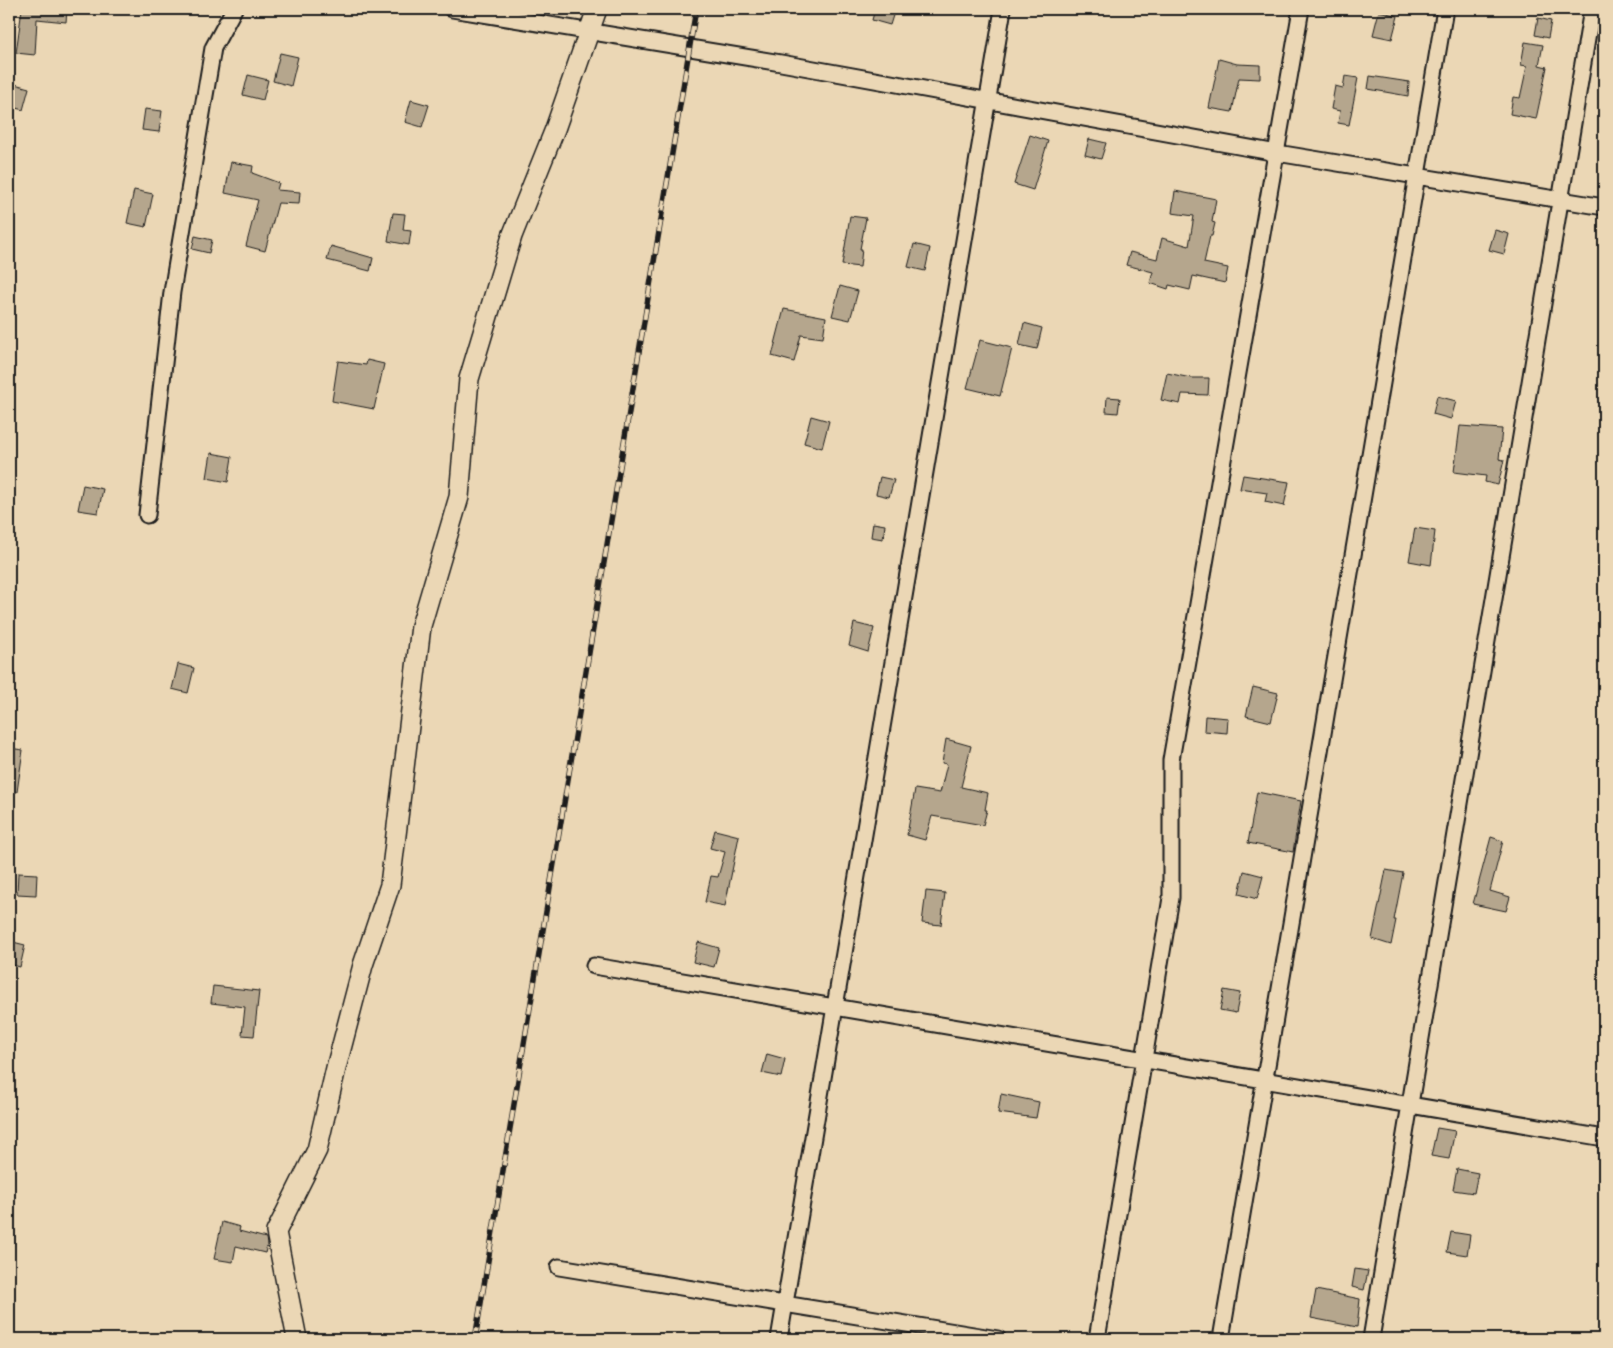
<svg xmlns="http://www.w3.org/2000/svg" width="1613" height="1348" viewBox="0 0 1613 1348" font-family="'Gochi Hand',sans-serif">
<style>
.building{fill:#b5a68d;stroke:#1c1c1c}
.lines{fill:none;stroke-linecap:round;stroke-linejoin:round}
.minor-casing{stroke:#1c1c1c;stroke-width:19}
.tertiary-casing{stroke:#1c1c1c;stroke-width:22}
.minor{stroke:#ebd7b5;stroke-width:15}
.tertiary{stroke:#ebd7b5;stroke-width:19}
.rail-casing{stroke:#1c1c1c;stroke-width:5.5}
.rail{stroke:#ebd7b5;stroke-width:4;stroke-dasharray:11;stroke-linecap:butt}
</style>
<rect width="100%" height="100%" fill="#ebd7b5"/>
<filter id="ink" filterUnits="userSpaceOnUse"><feTurbulence type="fractalNoise" baseFrequency=".02" numOctaves="2"/><feDisplacementMap in="SourceGraphic" scale="10" xChannelSelector="R" yChannelSelector="G"/><feConvolveMatrix kernelMatrix="1 2 1 2 8 2 1 2 1" color-interpolation-filters="sRGB"/></filter>
<g filter="url(#ink)">
<!-- building -->
<path class="building" d="M22,9H67L66,22L37,19L35,55L16,53Z
M875,9H895L890,25L872,20Z
M1379,11L1398,16L1392,39L1373,35Z
M1538,18L1551,21L1548,38L1535,35Z
M1525,42L1543,45L1539,65L1547,67L1536,119L1510,114L1513,97L1520,98L1527,66L1521,65Z
M280,53L298,57L291,86L273,81Z
M1219,59L1237,64L1260,65V79L1239,78L1232,112L1209,108Z
M248,75L268,80L263,100L243,95Z
M1345,76L1358,78L1349,125L1338,123L1340,111L1331,109L1335,86L1343,88Z
M1370,76L1409,82L1408,96L1368,89Z
M11,83L29,88L23,110L9,106V92Z
M411,100L429,105L422,127L405,122Z
M145,109L162,111L159,132L142,130Z
M1030,135L1048,141L1033,190L1014,184Z
M1089,139L1106,143L1101,159L1085,155Z
M231,162L253,166L252,173L279,183L277,190L300,192L299,204L278,203L265,251L246,246L258,200L225,193Z
M134,190L153,194L146,227L127,223Z
M1175,191L1216,199L1212,222L1215,223L1212,236H1210L1204,263L1228,268L1225,283L1193,276L1190,290L1169,285L1168,289L1150,283L1153,272L1126,265L1130,252L1157,259L1162,238L1189,246L1194,216L1172,213Z
M393,213L405,214L403,230L411,231L409,245L388,241Z
M850,216L866,218L860,249H862L860,267L842,265Z
M1495,230L1509,234L1504,254L1489,250Z
M195,236L212,240L209,253L192,249Z
M914,244L930,248L925,271L908,267Z
M331,246L373,258L370,271L327,260Z
M840,286L858,291L850,320L832,316Z
M784,309L826,317L823,338L801,335L794,362L772,356Z
M1024,323L1042,328L1037,349L1019,345Z
M980,340L1012,348L1000,396L967,388Z
M367,360L384,364L374,409L332,401L338,361L366,365Z
M1167,373L1191,378H1209L1208,395L1182,394L1180,404L1161,400Z
M1437,396L1456,401L1451,419L1433,414Z
M1107,397L1120,398L1118,413L1106,412Z
M811,416L829,421L822,448L804,443Z
M1460,426L1502,429L1499,459L1504,460L1498,485L1485,482L1486,476L1454,472Z
M211,453L232,457L228,482L207,478Z
M1243,475L1289,482L1284,506L1265,502L1267,493L1240,489Z
M880,477L894,480L889,497L876,494Z
M83,485L103,489L98,513L78,510Z
M873,523L885,525L883,539L871,537Z
M1415,528L1435,531L1431,565L1409,561Z
M854,623L874,628L868,652L849,646Z
M178,664L194,668L188,693L172,689Z
M1253,687L1278,693L1271,722L1246,716Z
M1205,716L1228,718L1227,733L1204,731Z
M946,739L971,746L961,787L988,793L985,810H987L983,825L932,816L925,840L907,835L915,789L940,793L947,764L942,763Z
M9,748L23,750L17,792H9Z
M1257,792L1301,801L1293,852L1248,843Z
M715,830L739,836L725,906L705,902L711,876L718,877L725,852L710,848Z
M1491,837L1503,841L1490,891L1510,897L1506,911L1473,904Z
M1386,870L1403,873L1394,920H1396L1391,945L1372,939Z
M1244,871L1263,876L1257,899L1239,894Z
M18,873L37,874L36,895L17,894Z
M926,891L945,893L941,925L922,923Z
M9,941L25,945L20,967L9,964Z
M698,942L719,948L714,967L693,962Z
M213,986L259,991L254,1036L242,1035L245,1007L211,1003Z
M1224,990L1240,993L1236,1013L1220,1010Z
M767,1054L785,1059L781,1077L762,1073Z
M1001,1094L1039,1102L1036,1118L998,1113Z
M1437,1128L1455,1131L1449,1159L1431,1156Z
M1457,1169L1478,1173L1474,1193L1453,1190Z
M222,1222L240,1227L239,1231L266,1238L267,1245L265,1253L236,1246L233,1262L214,1259Z
M1451,1232L1470,1235L1467,1255L1447,1252Z
M1355,1269L1368,1271L1364,1290L1352,1287Z
M1316,1290L1360,1299L1357,1327L1311,1318Z"/>
<g class="lines">
<defs>
<path id="minor" d="M452,9L781,63L1277,153L1604,207
M147,515L172,292L213,48L234,9
M594,966L1604,1138
M559,1267L998,1339
M779,1339L1003,9
M1097,1339L1171,898V760L1301,9
M1221,1339L1445,9
M1371,1339L1592,9"/>
<path id="tertiary" d="M297,1339L276,1232L317,1150L336,1068L363,965L390,885L421,626L459,497L469,379L512,236L555,129L597,9"/>
</defs>
<!-- minor casing -->
<use href="#minor" class="minor-casing"/>
<!-- tertiary casing -->
<use href="#tertiary" class="tertiary-casing"/>
<!-- minor -->
<use href="#minor" class="minor"/>
<!-- tertiary -->
<use href="#tertiary" class="tertiary"/>
<defs>
<path id="rail" d="M475,1339L696,9"/>
</defs>
<!-- rail casing -->
<use href="#rail" class="rail-casing"/>
<!-- rail -->
<use href="#rail" class="rail"/>
</g>
</g>
<!-- margin -->
<rect width="1613" height="1348" fill="none" stroke="#ebd7b5" stroke-width="30"/>
<rect x="15" y="15" width="1583" height="1318" fill="none" stroke="#1c1c1c" stroke-width="2" filter="url(#ink)"/>
</svg>
